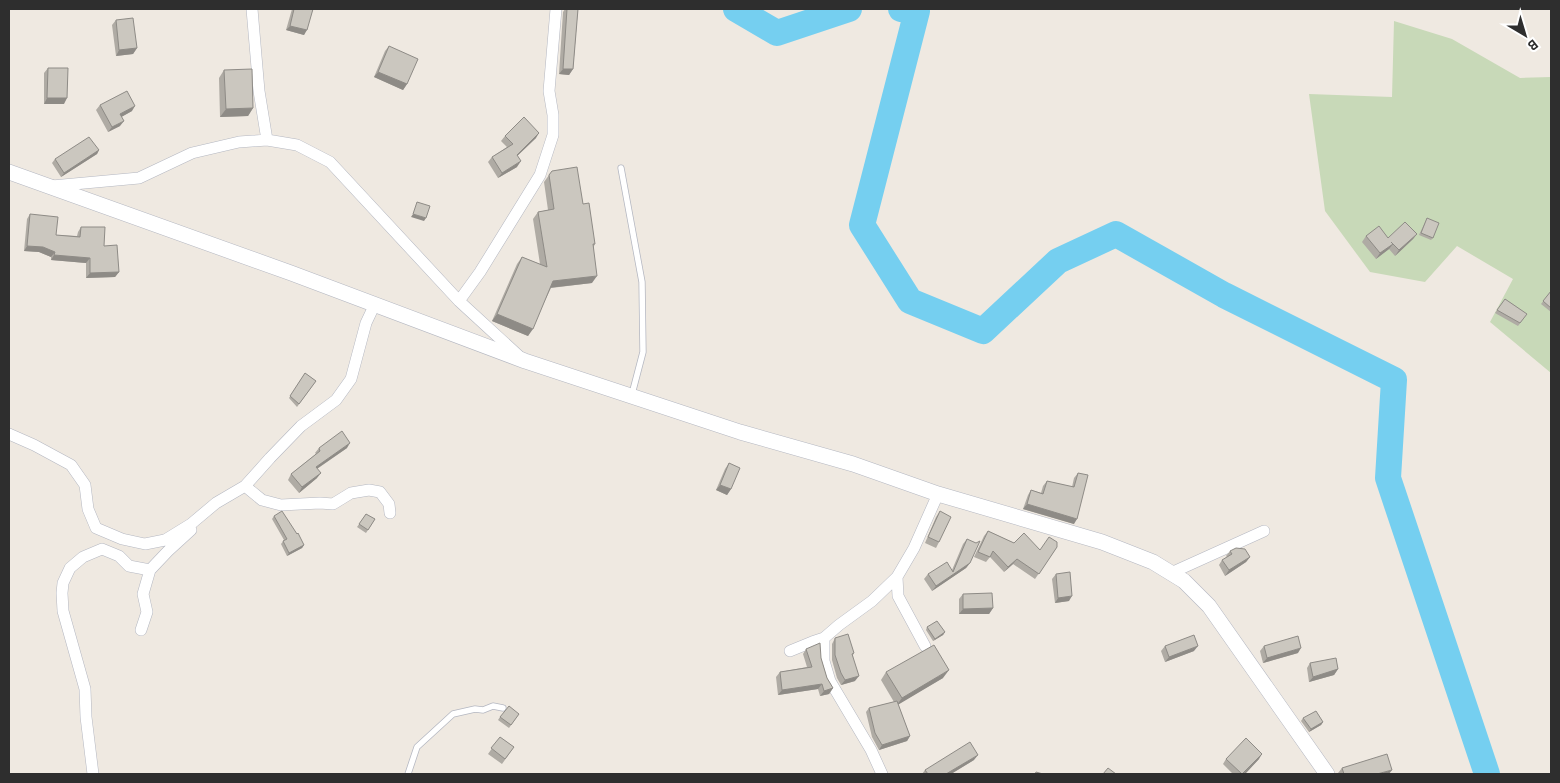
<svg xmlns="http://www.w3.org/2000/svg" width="1560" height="783" viewBox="0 0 1560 783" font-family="'Archivo Narrow',sans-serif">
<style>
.cemetery{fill:#c8d9b8}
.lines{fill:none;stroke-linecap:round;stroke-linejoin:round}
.river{stroke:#75cff0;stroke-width:26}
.service-casing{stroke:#b4b7c1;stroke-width:7}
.minor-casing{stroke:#b4b7c1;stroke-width:12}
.tertiary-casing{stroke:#b4b7c1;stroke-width:16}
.service{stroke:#fff;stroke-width:5.5}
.minor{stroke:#fff;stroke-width:11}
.tertiary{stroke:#fff;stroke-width:15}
.wall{fill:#afaba4}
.shaded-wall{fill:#8e8b86}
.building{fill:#cbc7bf;stroke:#8e8b86}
</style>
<rect width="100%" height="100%" fill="#efe9e1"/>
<!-- cemetery -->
<path class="cemetery" d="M1394,21L1452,39L1520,78L1551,77V373L1490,322L1513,279L1457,246L1425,282L1370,272L1325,211L1309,94L1392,97Z"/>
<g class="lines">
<!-- river -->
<path class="river" d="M736,9L777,33L849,9
M901,9L917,11L862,225L910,301L983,331L1058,261L1116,234L1224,295L1394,380L1388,478L1487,774"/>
<defs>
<path id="service" d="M621,168L642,282L643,352L632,394
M408,774L417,747L453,714L475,709L483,710L493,706L503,708"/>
<path id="minor" d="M252,9L259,91L267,140
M52,186L139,178L192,153L239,142L267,140L297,145L330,162L459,301L520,357
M459,301L480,272L540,175L553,135V115L549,91L556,9
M9,434L34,445L71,465L85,485L88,509L96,528L122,539L145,544L165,540L191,524L216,503L245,486L270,458L301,426L336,400L351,379L366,323L375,304
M245,486L262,500L281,505L320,503L333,504L351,493L369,490L380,492L389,504L390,513
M1171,573L1264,531
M897,577L898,596L925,646
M141,630L147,612L143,594L150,570L168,551L191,530
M824,638V661L830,681L871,750L882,774
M790,651L812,642L824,638L839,625L872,601L897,577L914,548L938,494
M93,774L86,717L85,689L63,611L62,593L63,583L70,568L83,557L102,549L119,556L129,566L150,570"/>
<path id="tertiary" d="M9,172L291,273L525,361L740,432L853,464L938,494L1102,542L1153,562L1184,581L1209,606L1327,774"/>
</defs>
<!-- service casing -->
<use href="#service" class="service-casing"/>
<!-- minor casing -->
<use href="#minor" class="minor-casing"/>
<!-- tertiary casing -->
<use href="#tertiary" class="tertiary-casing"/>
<!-- service -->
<use href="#service" class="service"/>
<!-- minor -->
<use href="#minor" class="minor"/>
<!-- tertiary -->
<use href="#tertiary" class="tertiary"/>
</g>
<!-- wall -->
<path class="wall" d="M292,9H313L304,35L286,30Z
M565,9H578L573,69L569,75L559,74L563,12Z
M116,20L137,48L133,54L116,56L112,25Z
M389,46L407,84L403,90L374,77L385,51Z
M48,68L64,104H44V73Z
M224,70L253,108L248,116L220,117L219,78Z
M100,105L132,111L121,117L120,126L108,132L96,110Z
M505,136L536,138L517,156V167L498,178L488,162L492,157L507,147L501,141Z
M99,150L97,154L61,177L52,163L55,159Z
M552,171L583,204L595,244L594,246L592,283L551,288L528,336L492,321L517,264L522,257L540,264L533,219L538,212L548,210L544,182Z
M30,214L56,235L77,236L78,232L81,227L104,246L119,272L115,277L86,278V263L51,260V257L39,252L24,251L27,219Z
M1427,218L1433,238L1431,240L1419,235Z
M1417,234L1413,239L1395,256L1389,249L1376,259L1362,242L1366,236L1388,238Z
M1551,291V312L1541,304Z
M1505,299L1527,314L1518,326L1495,313Z
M305,373L316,381L297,407L289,398Z
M319,448H347L317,469V478L299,493L288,480L291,474L316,454L315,453Z
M729,463L731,489L727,495L716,490L725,469Z
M1078,473L1074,524L1023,509L1028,495L1031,490L1041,493L1043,486L1047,481L1072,487L1074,478Z
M940,511L939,542L936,548L925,543L936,517Z
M366,514L375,519L366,533L357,527Z
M274,516L297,534L304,545L302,548L287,556L281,544L284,540L272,519Z
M988,531L1014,543L1040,550L1057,547L1035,579L1013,564L1004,572L990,557L986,562L974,557L984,536Z
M967,539L970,563L966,568L932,591L924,579L928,574L952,570L963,544Z
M1230,551L1250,557L1246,562L1225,576L1219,565L1222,560L1227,557L1226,556Z
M1056,574L1069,601L1055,603L1052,579Z
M963,594L993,608L989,614H959V599Z
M927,627L945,632L943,635L933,641L926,630Z
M835,638L854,653L853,655L855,681L841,685L837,678L832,660V644Z
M1165,646L1194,651L1165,662L1161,651Z
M1264,646L1298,653L1263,663L1260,651Z
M806,649L821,658L827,678L833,688L829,694L820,696L818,689L778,695L776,677L780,672L807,667L803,654Z
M1310,663L1338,669L1334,675L1309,682L1307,668Z
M886,672L943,678L898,704L910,736L907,741L879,750L872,737L866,712L869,708L894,702L881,680Z
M519,714L509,728L498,720L500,717Z
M1303,718L1323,722L1321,725L1309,732L1301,721Z
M500,737L514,747L502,764L488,754Z
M1226,759H1259L1245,774H1233L1223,764Z
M974,760L951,774H922L925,770Z
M1342,768L1389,774H1339L1338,773Z"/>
<!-- shaded-wall -->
<path class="shaded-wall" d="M290,26L307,30L304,35L286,30Z
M137,48L133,54L116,56L119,50Z
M563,69H573L569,75L559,74Z
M378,72L407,84L403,90L374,77Z
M47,98H67L64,104H44Z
M135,106L132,111L116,120L120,114Z
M253,108L248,116L220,117L226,109Z
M124,121L120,126L108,132L112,127Z
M539,133L536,138L513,160L517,155Z
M99,150L97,154L61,177L64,173Z
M521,161L517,167L498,178L502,173Z
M413,214L426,218L424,221L411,217Z
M1417,234L1413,239L1395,256L1399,250Z
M1393,244L1389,249L1376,259L1380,253Z
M27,246L43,247L55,252L51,257L39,252L24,251Z
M54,255L90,258L86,263L51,260Z
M119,272L115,277L86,278L90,273Z
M597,276L592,283L548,288L553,281Z
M497,314L533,329L528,336L492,321Z
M350,443L347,448L312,472L316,467Z
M321,473L317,478L299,493L302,487Z
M720,485L731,489L727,495L716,490Z
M1027,504L1077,519L1074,524L1023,509Z
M304,545L302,548L287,556L289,553Z
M1250,557L1246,562L1225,576L1229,570Z
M1017,559L1013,564L1004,572L1008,567Z
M970,563L966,568L932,591L936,586Z
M1072,596L1069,601L1055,603L1058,598Z
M993,608L989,614H959L963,609Z
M945,632L943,635L933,641L935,639Z
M1198,646L1194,651L1165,662L1169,657Z
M1301,648L1298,653L1263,663L1267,658Z
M1338,669L1334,675L1309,682L1313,677Z
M949,670L943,678L896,706L902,698Z
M859,676L855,681L841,685L845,680Z
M822,684L818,689L778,695L782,690Z
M833,688L829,694L820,696L824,691Z
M1323,722L1321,725L1309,732L1311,729Z
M910,736L907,741L879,750L882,745Z
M1262,754L1259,759L1245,774H1243Z
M978,755L974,760L951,774H946Z
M1392,770L1389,774H1377Z"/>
<!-- building -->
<path class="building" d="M294,9H313L307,30L290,26Z
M567,9H578L573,69H563Z
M133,18L137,48L119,50L116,20Z
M389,46L418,59L407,84L378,72Z
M48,68H68L67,98H47Z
M252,69L253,108L226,109L224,70Z
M127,91L135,106L120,114L124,121L112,127L100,105Z
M524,117L539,133L517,155L521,161L502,173L492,157L513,144L505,136Z
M89,137L99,150L64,173L55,159Z
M577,167L583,204L589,203L595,244H593L597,276L553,281L533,329L497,314L522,257L547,267L538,212L554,209L549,175L552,171Z
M417,202L430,206L426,218L413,214Z
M30,214L58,217L56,235L80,237L81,227H105L104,246L117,245L119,272L90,273V258L54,255L55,252L43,247L27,246Z
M1427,218L1439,223L1433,238L1421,233Z
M1405,222L1417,234L1399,250L1391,242L1393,244L1380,253L1366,236L1379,226L1388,238Z
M1551,291V308L1543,301Z
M1505,299L1527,314L1520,323L1497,310Z
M305,373L316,381L299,404L290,396Z
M342,431L350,443L316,467L321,473L302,487L291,474L320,451L319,448Z
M729,463L740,468L731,489L720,485Z
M1078,473L1088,475L1077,519L1027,504L1031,490L1043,494L1047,481L1074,487Z
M282,511L297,534L298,533L304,545L289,553L283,541L287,539L274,516Z
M940,511L951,517L939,542L928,537Z
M366,514L375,519L368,530L359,524Z
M988,531L1014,543L1024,533L1040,550L1049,537L1057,542V547L1039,574L1017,559L1008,567L993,551L990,557L978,552Z
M967,539L976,543L980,541L970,563L936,586L928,574L947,562L953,572Z
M1236,548L1245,549L1250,557L1229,570L1222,560L1232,554L1230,551Z
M1070,572L1072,596L1058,598L1056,574Z
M992,593L993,608L963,609V594Z
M937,621L945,632L935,639L927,627Z
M848,634L854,653L852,654L859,676L845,680L841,673L835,655V638Z
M1194,635L1198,646L1169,657L1165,646Z
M1298,636L1301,648L1267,658L1264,646Z
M820,643L821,658L827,678L833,688L824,691L822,684L782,690L780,672L812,667L806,649Z
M934,645L949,670L902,698L886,672Z
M1336,658L1338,669L1313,677L1310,663Z
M897,701L910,736L882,745L875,733L869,708Z
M509,706L519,714L511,725L500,717Z
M1316,711L1323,722L1311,729L1303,718Z
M500,737L514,747L505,759L491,748Z
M1246,738L1262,754L1242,774L1226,759Z
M970,742L978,755L946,774H928L925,770Z
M1387,754L1392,770L1377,774H1344L1342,768Z
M1108,768L1116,774H1103Z
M1036,772L1043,774H1035Z"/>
<!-- border -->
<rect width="1560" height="783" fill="none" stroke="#2e2e2e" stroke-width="20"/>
<!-- north arrow -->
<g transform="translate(1525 35) rotate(142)" stroke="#ffffff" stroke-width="4" paint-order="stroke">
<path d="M0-4L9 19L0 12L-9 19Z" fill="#2e2e2e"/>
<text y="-8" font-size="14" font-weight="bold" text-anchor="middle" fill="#2e2e2e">B</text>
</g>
</svg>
